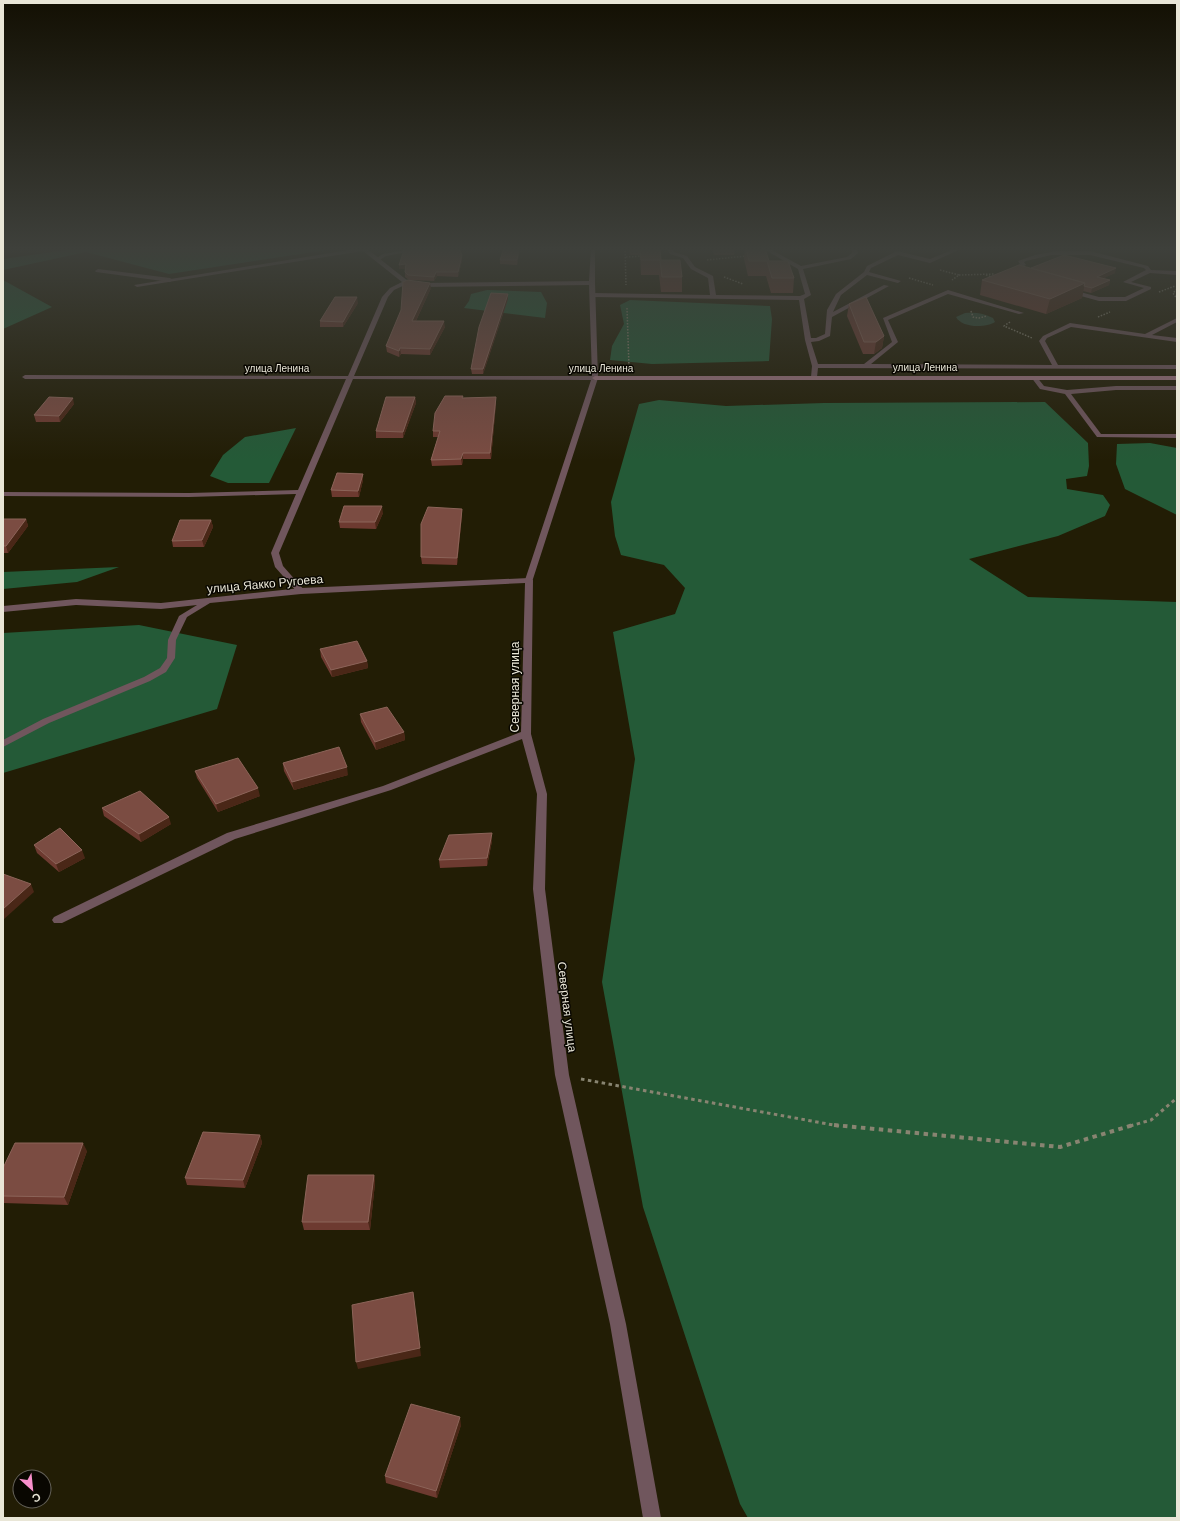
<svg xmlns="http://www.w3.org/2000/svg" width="1180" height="1521" viewBox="0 0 1180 1521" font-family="'DM Sans',sans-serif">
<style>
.green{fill:#2f4c37}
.forest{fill:#245a37}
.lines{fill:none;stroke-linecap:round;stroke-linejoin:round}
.path-far2{stroke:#888471;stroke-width:1.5;stroke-dasharray:1.5 1.5;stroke-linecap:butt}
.path-far1{stroke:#888471;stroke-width:3;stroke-dasharray:3.5 3.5;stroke-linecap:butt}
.path{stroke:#888471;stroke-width:4;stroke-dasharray:4.5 4.5;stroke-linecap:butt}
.lane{fill:#70565d;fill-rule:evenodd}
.street{fill:#70565d;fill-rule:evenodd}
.secondary{fill:#a07582;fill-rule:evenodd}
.wall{fill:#6d3a30}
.shaded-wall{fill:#4a2717}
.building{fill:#7b4c42;stroke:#8c6459}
.labels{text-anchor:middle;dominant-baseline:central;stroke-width:3;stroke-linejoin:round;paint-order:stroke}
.far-street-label{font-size:10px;fill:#e9e6d7;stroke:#090701}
.street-label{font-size:12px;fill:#e9e6d7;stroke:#090701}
</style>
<rect width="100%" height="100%" fill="#221d05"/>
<!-- green -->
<path class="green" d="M965,313C975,312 984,313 993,318L995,322C985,328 962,328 956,317Z"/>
<!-- forest -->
<path class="forest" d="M81,248H331L333,249L169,274L86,252L3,270V259Z
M3,280L52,307L3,329Z
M487,290L541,292L547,303L545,318L464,308L469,301L471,294Z
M630,300L770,306L772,319L769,361L652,364L610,360L612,346L624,324L620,305Z
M659,400L726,406L824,403L1045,402L1088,443L1089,466L1087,476L1066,479L1067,489L1103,495L1110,505L1105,516L1058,536L969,559L1028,597L1177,602V1518H748L740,1504L643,1207L602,982L635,759L613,632L675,614L685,588L664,565L621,555L615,536L611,502L639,404Z
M296,428L269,483H228L210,476L223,455L245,437Z
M1150,443L1177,448V515L1125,489L1116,464L1117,444Z
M119,567L77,582L3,589V572Z
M139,625L237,645L217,709L3,773V633Z"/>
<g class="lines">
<!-- path-far2 -->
<path class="path-far2" d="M625,248L626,285
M626,257L643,256
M707,260L746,256
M940,270L959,275L952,280
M959,275L995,274
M986,275L992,277
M724,277L743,284
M909,278L933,285
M1177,289L1173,293L1177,299
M1159,292L1175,286
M627,308L629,367
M971,311L973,317L979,318L987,316
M1098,317L1110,312
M1010,322L1004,326L1032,338"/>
<!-- path-far1 -->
<path class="path-far1" d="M581,1079L839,1126
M1130,1126L1151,1120L1177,1098"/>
<!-- path -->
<path class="path" d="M834,1125L1060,1147L1133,1125"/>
<!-- lane -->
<path class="lane" d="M418,248H428L386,256L378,261L375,259L383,254Z
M666,248H671L674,252L687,256L695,267L713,276L716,295L800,296L805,294L798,269L762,248H768L801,266L847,257L852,253V248H856L858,253L851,259L803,269L811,295L804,299L811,338H816L825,334L827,310L836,294L864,272L867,266L897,251L930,259L957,248H963L930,263L898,255L871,268L869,272L901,281L898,283L867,275L841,295L833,312L884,285L889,286L832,317L830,336L819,341L811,342L818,364H864L892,342L883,318L948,290L1024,313L1019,314L948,294L888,320L898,342L871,364L1052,365L1039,341L1043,336L1070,323L1145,334L1177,318V322L1152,335L1177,338V342L1071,327L1047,338L1045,341L1058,365H1177V369L818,368L817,377L814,379L811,377L812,366L805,340L799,300L593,297L590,295L593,293L710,295L708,278L691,269L683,258L670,254Z
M1056,251H1090L1148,266L1151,270L1177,271V275L1150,273L1131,282L1151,287V289L1126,301H1099L1012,277L1004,272L1020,264L1018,261L1035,255ZM1051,255H1090L1144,268L1146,270L1123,282L1144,288L1125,297H1099L1016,275L1011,272L1026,265L1024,262L1026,261Z
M98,269L170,278L173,280L170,282L96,272L95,271Z
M1032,376H1036L1044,386L1067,390L1116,386H1177V390H1116L1071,394L1101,434H1177V438L1097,437L1065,394L1040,389L1031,377Z
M529,578L533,580L531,734L547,794L545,889L569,1075L626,1324L661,1518H643L610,1324L555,1075L533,889L537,794L522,739L391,790L235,839L62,923H54L52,920L54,917L227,833L383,786L521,732L525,583L301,594L210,603L187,617L176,640L175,658L166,672L150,681L49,723L3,747V740L43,719L144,677L160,668L167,658L168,640L179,616L197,605L161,609L76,605L3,612V606L76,599L161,603L301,588Z"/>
<!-- street -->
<path class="street" d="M361,248H366L408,281L420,283L589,281L591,248H595V283L598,378L532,582H529L525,580L591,380L353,379L279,553L283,566L305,591L301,594L298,593L275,567L271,553L296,494L189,497L3,496V492L189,493L298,490L346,379H25L22,377L25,375L348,376L382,297L390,288L402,282L363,251L137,287L134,285ZM407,284L420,287L589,285L592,376H354L388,297L394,290Z"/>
<!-- secondary -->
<path class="secondary" d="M1177,376V380H595L592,378L595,376Z"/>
</g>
<!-- wall -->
<path class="wall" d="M500,248H523V249H520L517,265L500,264V260L504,249H500Z
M629,248H660L661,260L682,277V292H661L659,275H641L640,255H630Z
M712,248H735L734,255H714Z
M745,248H765L769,261L794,278L793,293H771L766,276H748L744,259Z
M462,255V260L458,277L437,276L434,281L409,280L405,277V269H399Z
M1031,268L1115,273L1103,278L1110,280L1109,285L1091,293L1083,291L1082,298L1046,314L980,295L982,280Z
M431,288L416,321L445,327L430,355L401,354L399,357L387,352L386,346Z
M508,299L483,374H472L471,369Z
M358,303L343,327H320V321Z
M849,304L884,336L882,348L874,354H863L847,316Z
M415,397L416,403L403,438H376V431Z
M463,398L496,403L491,459H463L462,465L432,466L431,460L438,437H433V431Z
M74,404L60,422H36L34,415Z
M363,480L359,497H332L331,490Z
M462,509V515L457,565L422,564L421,557Z
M383,513L376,529L340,528L339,522Z
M3,519H26L28,526L8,553H3Z
M211,520L213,527L204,547H173L172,541Z
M320,649L367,661L368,668L332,677L321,657Z
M360,714L404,732L405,740L376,750L361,722Z
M283,763L348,775L294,790L284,771Z
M195,771L260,796L218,812L197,778Z
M102,808L171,824L141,842L104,816Z
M492,841L487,866L440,868L439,860Z
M34,845L85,858L59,872L37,853Z
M260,1135L262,1143L245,1188L187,1185L185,1178Z
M87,1151L68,1205L3,1203V1168Z
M374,1175L375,1183L370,1230H304L302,1222Z
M461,1425L437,1498L386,1483L385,1476Z"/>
<!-- shaded-wall -->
<path class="shaded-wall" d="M519,248H520V249L517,265V260Z
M462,255V260L458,277V272Z
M406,264V269H399V265Z
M1116,268L1115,273L1096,282L1097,277Z
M436,272L437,276L434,281V277Z
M1110,280L1109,285L1091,293L1092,288Z
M430,283L431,288L413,327L412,321Z
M1085,283L1082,298L1046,314L1050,299Z
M508,294V299L483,374V369Z
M357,297L358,303L343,327V322Z
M444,321L445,327L430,355V349Z
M884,336L882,348L874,354L876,342Z
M400,348L401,354L399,357V351Z
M415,397L416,403L403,438V432Z
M496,397V403L491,459L490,453Z
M73,398L74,404L60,422L59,416Z
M463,453V459L462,465L461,459Z
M363,474V480L359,497L358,491Z
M382,506L383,513L376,529L375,522Z
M462,509V515L457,565V558Z
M26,519L28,526L8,553L6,546Z
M211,520L213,527L204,547L202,540Z
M367,661L368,668L332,677L331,670Z
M404,732L405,740L376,750L375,742Z
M347,767L348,775L294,790L292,782Z
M258,788L260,796L218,812L216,804Z
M169,817L171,824L141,842L139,834Z
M492,833V841L487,866V858Z
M82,850L85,858L59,872L56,864Z
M31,884L34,892L3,920V909Z
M260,1135L262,1143L245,1188L243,1180Z
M83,1143L87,1151L68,1205L64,1197Z
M374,1175L375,1183L370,1230L368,1222Z
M413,1292L421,1356L358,1369L356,1362Z
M460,1417L461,1425L437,1498L436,1491Z"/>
<!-- building -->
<path class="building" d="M413,248H459L462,255L458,272H436L434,277L408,275L405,272L406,264L399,265L404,250Z
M504,248H519L517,260H500Z
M640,248H660L661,260H680L682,277H662L660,260H641Z
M746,248H765L769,261H788L794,278H772L767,261H749Z
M1064,255L1116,268L1097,277L1110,280L1092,288L1084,286L1085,283L1031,268Z
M1019,265L1085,283L1050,299L982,280Z
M407,280L430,283L412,321H444L430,349L400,348L399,351L386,346L401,310L403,282Z
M491,293L508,294L483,369H471L479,327Z
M335,297H357L343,322L320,321Z
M866,297L884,336L876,342H864L849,304Z
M445,396H463L462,398L496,397L490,453H463L461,459L431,460L440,431H433L435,413Z
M49,397L73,398L59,416L34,415Z
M386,397H415L403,432L376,431Z
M337,473L363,474L358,491L331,490Z
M344,506H382L375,522H339Z
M428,507L462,509L457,558L421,557V524Z
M3,519H26L6,546H3Z
M180,520H211L202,540L172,541Z
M357,641L367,661L331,670L320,649Z
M387,707L404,732L375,742L360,714Z
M339,747L347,767L292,782L283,763Z
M238,758L258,788L216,804L195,771Z
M140,791L169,817L139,834L102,808Z
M60,828L82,850L56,864L34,845Z
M492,833L487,858L439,860L449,835Z
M3,874L31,884L3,909Z
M203,1132L260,1135L243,1180L185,1178Z
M15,1143H83L64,1197L3,1196V1168Z
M308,1175H374L368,1222H302Z
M413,1292L420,1348L356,1362L352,1305Z
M411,1404L460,1417L436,1491L385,1476Z"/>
<!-- sky -->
<linearGradient id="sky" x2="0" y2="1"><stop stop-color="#131003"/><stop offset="0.54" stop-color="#3e403b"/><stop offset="1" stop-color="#3e403b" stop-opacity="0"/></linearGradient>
<rect width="1180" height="461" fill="url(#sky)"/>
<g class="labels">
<!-- far-street labels -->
<g class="far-street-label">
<text x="925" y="367">улица Ленина</text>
<text x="277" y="368">улица Ленина</text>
<text x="601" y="368">улица Ленина</text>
</g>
<!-- street labels -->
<g class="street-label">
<text transform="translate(265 584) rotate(-5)">улица Яакко Ругоева</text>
<text transform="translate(515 687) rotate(-90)">Северная улица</text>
<text transform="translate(567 1007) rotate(83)">Северная улица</text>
</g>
</g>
<!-- border -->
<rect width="1180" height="1521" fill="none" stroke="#e9e6d7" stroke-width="8"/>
<!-- north arrow -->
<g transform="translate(32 1489) rotate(153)"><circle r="19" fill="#090701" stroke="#636057"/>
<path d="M0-3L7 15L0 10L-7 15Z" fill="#f890cc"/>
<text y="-6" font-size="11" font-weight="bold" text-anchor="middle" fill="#e9e6d7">С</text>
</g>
</svg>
